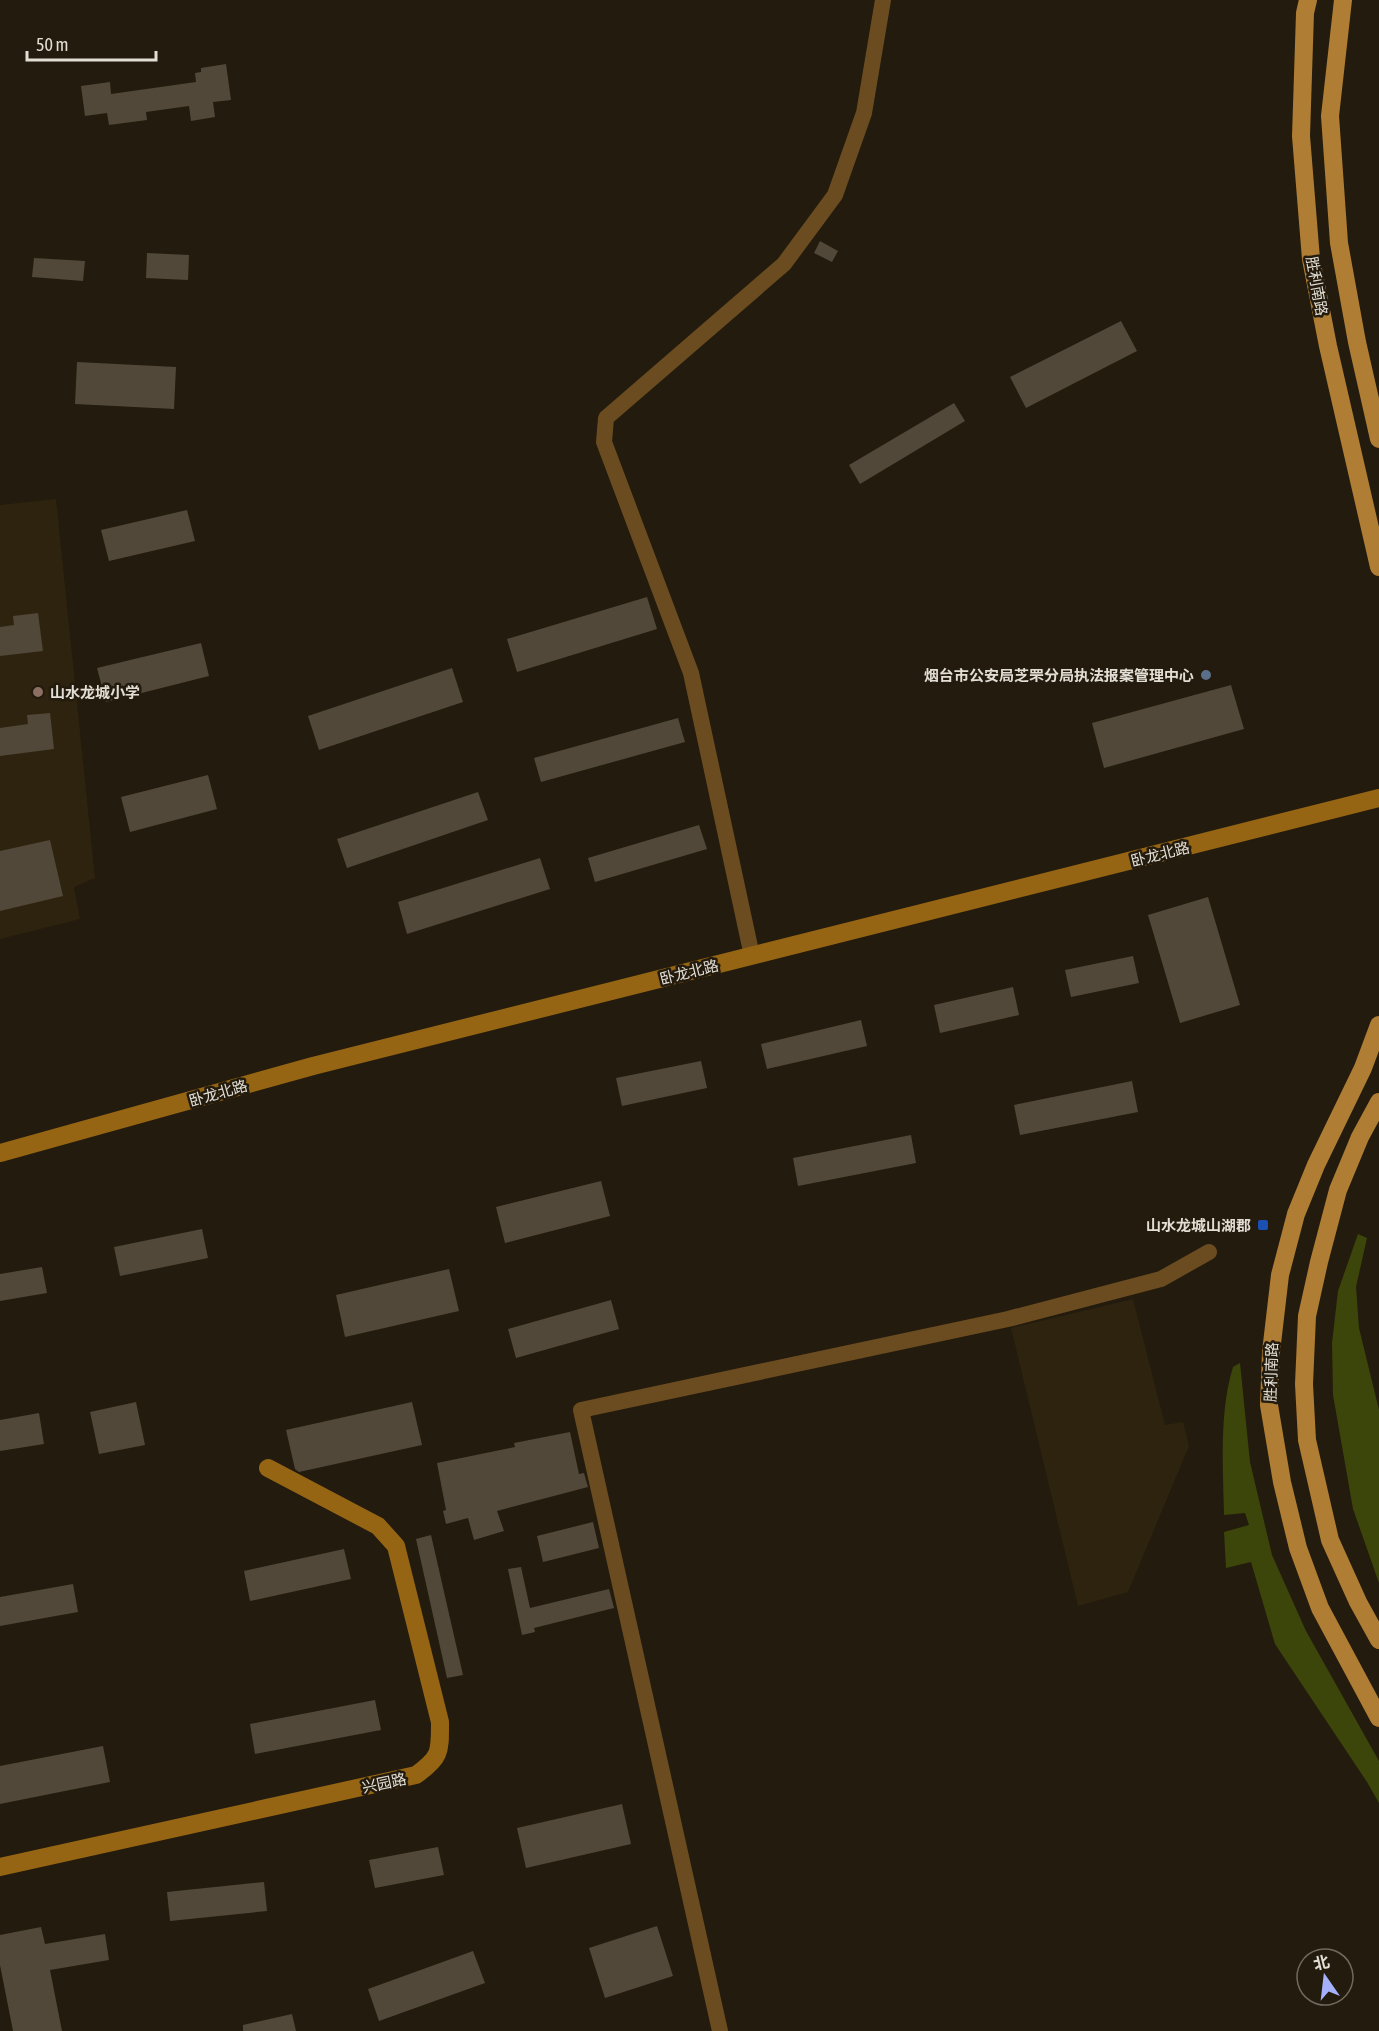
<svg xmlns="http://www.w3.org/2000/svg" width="1379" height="2031" viewBox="0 0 1379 2031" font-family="'Asap Condensed','Noto Sans SC',sans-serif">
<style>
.built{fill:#2e230e}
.forest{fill:#3c460a}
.building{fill:#514839}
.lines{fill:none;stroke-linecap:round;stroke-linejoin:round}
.street{stroke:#6a4c20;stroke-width:16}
.secondary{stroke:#966514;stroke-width:18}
.primary{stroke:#af7d33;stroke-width:18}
.service-dot{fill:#5c6f8a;stroke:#231b0d;stroke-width:2}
.education-dot{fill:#8d6e63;stroke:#231b0d;stroke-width:2}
.transit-dot{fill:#1a4fb4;stroke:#231b0d;stroke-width:2}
.labels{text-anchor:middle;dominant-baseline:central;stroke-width:5;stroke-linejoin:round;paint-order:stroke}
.street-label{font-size:15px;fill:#e3ded5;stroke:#231b0d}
.poi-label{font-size:15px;font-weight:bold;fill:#e3ded5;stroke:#231b0d;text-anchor:end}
</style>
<rect width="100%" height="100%" fill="#231b0d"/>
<!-- built -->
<path class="built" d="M56,499L95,878L74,887L80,919L0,939V505Z
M1133,1299L1165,1425L1183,1422L1189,1446L1128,1592L1078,1606L1011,1328Z"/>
<!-- forest -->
<path class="forest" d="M1358,1234L1367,1238L1356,1287L1359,1328L1379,1410V1583L1353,1509L1333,1395L1332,1343L1338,1291Z
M1240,1363L1250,1462L1272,1555L1306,1631L1379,1761V1803L1367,1782L1275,1644L1251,1562L1226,1568L1224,1532L1249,1525L1245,1513L1224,1515C1223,1468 1219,1412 1233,1367Z"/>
<!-- building -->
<path class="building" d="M226,64L231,100L213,102L215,117L191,121L189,106L146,112L147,120L109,125L107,113L85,116L81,86L110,82L111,94L196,82L195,73L201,72V68Z
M820,241L838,251L832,262L814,253Z
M147,253L189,255L188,280L146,278Z
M34,258L85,261L83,281L32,277Z
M1121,321L1137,351L1026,408L1010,377Z
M77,362L176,367L174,409L75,404Z
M954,403L965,421L860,484L849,465Z
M187,510L195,541L109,561L101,530Z
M647,597L657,629L517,672L507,639Z
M38,613L43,651L0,656V627L14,625L13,616Z
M201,643L209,676L106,702L97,668Z
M452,668L463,702L319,750L308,716Z
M1231,685L1244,729L1104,768L1092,723Z
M50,713L54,749L0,756V728L28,724L27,715Z
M678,718L685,742L541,782L534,758Z
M208,775L217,809L130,832L121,797Z
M478,792L488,820L347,868L337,839Z
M699,825L707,849L595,882L588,858Z
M50,840L63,896L0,911V851Z
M540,858L550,889L407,934L398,902Z
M1208,897L1240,1005L1180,1023L1148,915Z
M1133,956L1139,983L1071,997L1065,970Z
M1013,987L1019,1015L940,1033L934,1005Z
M861,1020L867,1046L767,1069L761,1044Z
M701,1061L707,1088L622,1106L616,1078Z
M1132,1081L1138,1112L1020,1135L1014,1105Z
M911,1135L916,1163L798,1186L793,1158Z
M601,1181L610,1216L505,1243L496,1207Z
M202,1229L208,1258L120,1276L114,1247Z
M42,1267L47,1293L0,1301V1274Z
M449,1269L459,1311L345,1337L336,1295Z
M611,1300L619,1329L516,1358L508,1329Z
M136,1402L145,1445L99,1454L90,1412Z
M412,1402L422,1445L299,1472L295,1469L286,1430Z
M39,1413L44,1444L0,1451V1420Z
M570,1432L579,1474L584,1473L588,1487L497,1511L504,1531L474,1540L468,1518L446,1524L443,1511L446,1510L437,1463L515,1447L514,1443Z
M593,1522L599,1548L543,1562L537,1536Z
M431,1535L463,1675L447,1678L416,1539Z
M344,1549L351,1579L250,1601L244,1571Z
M521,1567L530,1608L609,1589L614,1608L534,1628L535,1632L522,1635L508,1569Z
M73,1584L78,1612L0,1626V1597Z
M375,1700L381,1730L255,1754L250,1724Z
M103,1746L110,1782L0,1804V1766Z
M622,1804L631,1844L526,1868L517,1828Z
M438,1847L444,1875L375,1888L369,1860Z
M264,1882L267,1911L170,1921L167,1892Z
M657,1926L673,1976L605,1998L589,1948Z
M41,1927L45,1944L105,1934L109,1960L50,1970L62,2031H13L0,1965V1935Z
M473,1951L485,1983L379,2021L368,1989Z
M292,2014L296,2031H243V2025Z"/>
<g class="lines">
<!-- street -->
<path class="street" d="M752,956L691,673L604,442L606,418L784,264L835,195L864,113L883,0
M720,2031L581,1410L1008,1319L1161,1279L1209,1252"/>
<!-- secondary -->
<path class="secondary" d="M0,1153L313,1066L1379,798
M0,1867L416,1775C441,1757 440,1752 440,1722L396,1546L378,1526L268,1468"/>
<!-- primary -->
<path class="primary" d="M1308,0L1305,13L1301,136L1311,259L1328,346L1379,567
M1343,0L1330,116L1339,243L1357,342L1379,439
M1379,1025L1363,1068L1316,1165L1296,1214L1280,1275L1271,1352L1269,1405L1282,1482L1298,1548L1320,1608L1379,1718
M1379,1102L1360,1137L1338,1190L1319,1262L1307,1316L1304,1384L1307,1440L1330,1540L1358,1602L1379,1640"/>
</g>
<!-- markers -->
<circle class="service-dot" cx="1206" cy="675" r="6"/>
<circle class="education-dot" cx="38" cy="692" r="6"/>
<rect class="transit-dot" x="1257" y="1219" width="12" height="12" rx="3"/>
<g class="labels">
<!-- street labels -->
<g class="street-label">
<text transform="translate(1317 286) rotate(80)">胜利南路</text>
<text transform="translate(1160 854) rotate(-14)">卧龙北路</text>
<text transform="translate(689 972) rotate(-14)">卧龙北路</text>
<text transform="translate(218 1093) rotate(-16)">卧龙北路</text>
<text transform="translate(1271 1372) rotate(-88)">胜利南路</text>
<text transform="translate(384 1783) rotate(-12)">兴园路</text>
</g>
<!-- poi labels -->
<g class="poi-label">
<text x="1194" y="675">烟台市公安局芝罘分局执法报案管理中心</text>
<text x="50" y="692" text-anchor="start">山水龙城小学</text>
<text x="1251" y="1225">山水龙城山湖郡</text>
</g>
</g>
<!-- north arrow -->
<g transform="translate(1325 1977) rotate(346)"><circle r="28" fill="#231b0d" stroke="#70695d" stroke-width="1.5"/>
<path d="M0-4.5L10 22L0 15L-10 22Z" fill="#a5b1fc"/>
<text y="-9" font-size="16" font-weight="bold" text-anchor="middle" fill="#e3ded5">北</text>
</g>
<!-- scale -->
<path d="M27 51v9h129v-9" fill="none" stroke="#e3ded5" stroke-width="3"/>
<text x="36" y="51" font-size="18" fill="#e3ded5" stroke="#231b0d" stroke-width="4.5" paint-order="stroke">50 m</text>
</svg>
